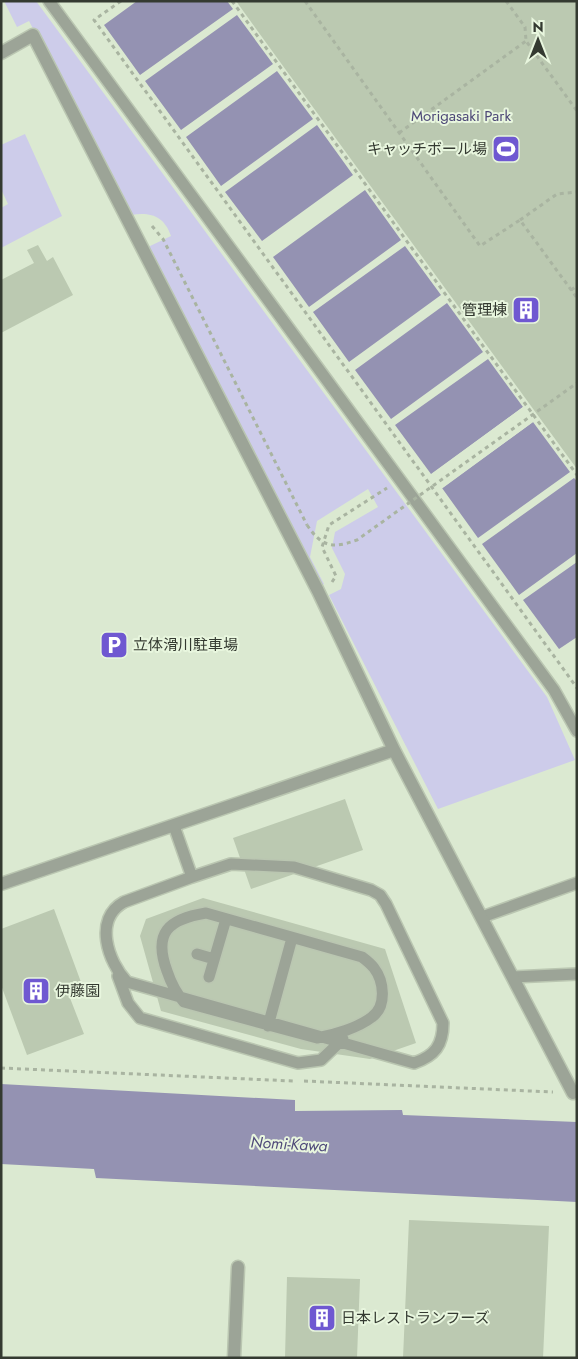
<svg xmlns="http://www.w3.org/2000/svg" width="578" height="1359" viewBox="0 0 578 1359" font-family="Jost,'Noto Sans JP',sans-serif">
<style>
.green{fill:#cdccea}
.water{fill:#9492b2}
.pier{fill:#dbe9d1}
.building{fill:#bbc9b1}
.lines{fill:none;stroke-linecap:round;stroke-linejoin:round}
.service-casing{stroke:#bac6b1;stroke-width:14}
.minor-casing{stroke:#bac6b1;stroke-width:15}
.path{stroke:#a9b4a1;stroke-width:3;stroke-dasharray:4 4;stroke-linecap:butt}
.service{stroke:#9ca497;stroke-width:11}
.minor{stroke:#9ca497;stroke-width:12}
.path-bridge{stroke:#a9b4a1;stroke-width:3;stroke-dasharray:4 4;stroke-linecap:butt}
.labels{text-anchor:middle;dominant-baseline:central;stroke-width:4;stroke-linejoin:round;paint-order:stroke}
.park-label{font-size:15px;fill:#4d4877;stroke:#e8f6de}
.poi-label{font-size:15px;fill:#343a31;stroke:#e8f6de;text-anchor:start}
.water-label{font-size:16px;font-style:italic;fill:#504b7a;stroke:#e8f6de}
</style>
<rect width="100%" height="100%" fill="#dbe9d1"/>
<!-- green -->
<path class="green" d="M4,1H36L547,697L575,760L438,809L329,595L341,589L345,574L332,548L335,532L378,507L368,489L317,521L310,557L324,584L320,587L148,247L171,236C164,216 151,212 131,215L29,21L17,27Z
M25,134L62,216L1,248V208L8,204L1,189V145Z"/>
<!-- water -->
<path class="water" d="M137,1H227L233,9L140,75L104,25Z
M237,15L273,64L181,130L145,81Z
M277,71L313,119L221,186L186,137Z
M317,125L353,175L262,241L225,192Z
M365,190L401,240L309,307L273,257Z
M405,246L441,295L349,362L313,312Z
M447,303L483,352L391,419L355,370Z
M488,359L523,407L431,474L395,425Z
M533,422L570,472L478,538L442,488Z
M574,478L577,481V553L519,595L482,544Z
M577,562V637L559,649L523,600Z
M1,1084L295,1100V1111L402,1110L403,1115L577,1122V1202L96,1178L94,1169L1,1164Z"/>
<!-- pier -->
<path class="pier" d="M523,407L524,409L433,476H429Z
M532,420L533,422L440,490V486Z"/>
<!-- building -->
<path class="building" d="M236,1H577V469L283,66Z
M38,245L47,261L53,257L73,295L1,333V280L34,263L27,250Z
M345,799L363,850L251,889L233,838Z
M203,898L385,949L416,1043L370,1059L301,1049L161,1011L140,936L146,919Z
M54,909L85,993L70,998L84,1034L27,1055L1,985V929Z
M409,1220L549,1226L543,1358H403Z
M287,1277L360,1279L357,1358H285Z"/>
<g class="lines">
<defs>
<path id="service" d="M49,1L554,690L577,731
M174,826L192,877L231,864L294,867L371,890L380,895L386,904L443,1023C443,1045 435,1056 414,1063L127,982C108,962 93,919 124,902L192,877
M206,913L362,957C366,960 371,964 374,968C384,981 387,1006 372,1017C358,1028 334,1035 317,1038L184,1002C175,992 171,983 167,971C153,933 168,919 206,913Z
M482,917L577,883
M197,954L214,959
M118,976L128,1003L140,1018L298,1063L321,1060L343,1039
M209,977L226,919
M513,977L577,974
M268,1026L292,938"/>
<path id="minor" d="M1,53L33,35L318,591L394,750L573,1093
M1,884L394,750
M234,1358L238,1267"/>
</defs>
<!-- service casing -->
<use href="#service" class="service-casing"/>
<!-- minor casing -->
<use href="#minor" class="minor-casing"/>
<!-- path -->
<path class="path" d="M121,1L94,20L577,688
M232,1L577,475
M305,1L480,246L520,220L577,298
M506,1L525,27L526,41L577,111
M399,133L526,41
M520,220L557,194L577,192
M152,226L163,239L307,525
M571,290L577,286
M332,582L336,576L322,547L329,525L387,488
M1,1068L293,1081
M304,1081L553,1092"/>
<!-- service -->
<use href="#service" class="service"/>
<!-- minor -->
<use href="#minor" class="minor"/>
<!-- path-bridge -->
<path class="path-bridge" d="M307,525C322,547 332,549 357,540L577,383"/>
</g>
<!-- icons -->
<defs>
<symbol id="stadium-square" viewBox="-11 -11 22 22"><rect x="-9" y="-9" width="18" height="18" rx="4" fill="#6f58d1" stroke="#e8f6de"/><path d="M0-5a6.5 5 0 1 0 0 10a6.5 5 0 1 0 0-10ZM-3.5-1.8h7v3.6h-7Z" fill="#fff"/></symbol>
<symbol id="building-square" viewBox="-11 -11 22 22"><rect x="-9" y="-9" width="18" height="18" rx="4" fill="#6f58d1" stroke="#e8f6de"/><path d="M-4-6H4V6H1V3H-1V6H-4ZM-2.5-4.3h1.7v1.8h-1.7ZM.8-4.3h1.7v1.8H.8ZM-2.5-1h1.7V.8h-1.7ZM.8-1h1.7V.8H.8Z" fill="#fff"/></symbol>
<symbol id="parking-square" viewBox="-11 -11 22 22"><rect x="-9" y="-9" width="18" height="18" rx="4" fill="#6f58d1" stroke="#e8f6de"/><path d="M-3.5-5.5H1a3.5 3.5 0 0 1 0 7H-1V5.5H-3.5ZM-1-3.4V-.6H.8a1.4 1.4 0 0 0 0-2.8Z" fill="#fff"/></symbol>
</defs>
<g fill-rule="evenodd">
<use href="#stadium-square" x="490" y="133" width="32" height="32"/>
<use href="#building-square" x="510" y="294" width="32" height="32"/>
<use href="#parking-square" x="98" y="629" width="32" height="32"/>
<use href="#building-square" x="20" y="975" width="32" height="32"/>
<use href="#building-square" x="306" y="1302" width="32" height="32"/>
</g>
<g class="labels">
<!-- park labels -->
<g class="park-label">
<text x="461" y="116">Morigasaki Park</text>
</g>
<!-- poi labels -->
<g class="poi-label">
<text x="487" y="149" text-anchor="end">キャッチボール場</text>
<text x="507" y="310" text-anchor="end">管理棟</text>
<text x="133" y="645">立体滑川駐車場</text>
<text x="55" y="991">伊藤園</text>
<text x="341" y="1318">日本レストランフーズ</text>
</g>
<!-- water labels -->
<g class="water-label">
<text transform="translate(289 1144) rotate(3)">Nomi-Kawa</text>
</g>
</g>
<!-- border -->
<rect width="578" height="1359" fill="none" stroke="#343a31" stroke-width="5"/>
<!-- north arrow -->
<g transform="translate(538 40)" stroke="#e8f6de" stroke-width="4" paint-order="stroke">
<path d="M0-4L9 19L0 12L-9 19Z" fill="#343a31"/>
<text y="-8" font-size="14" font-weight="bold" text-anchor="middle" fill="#343a31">N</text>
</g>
</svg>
